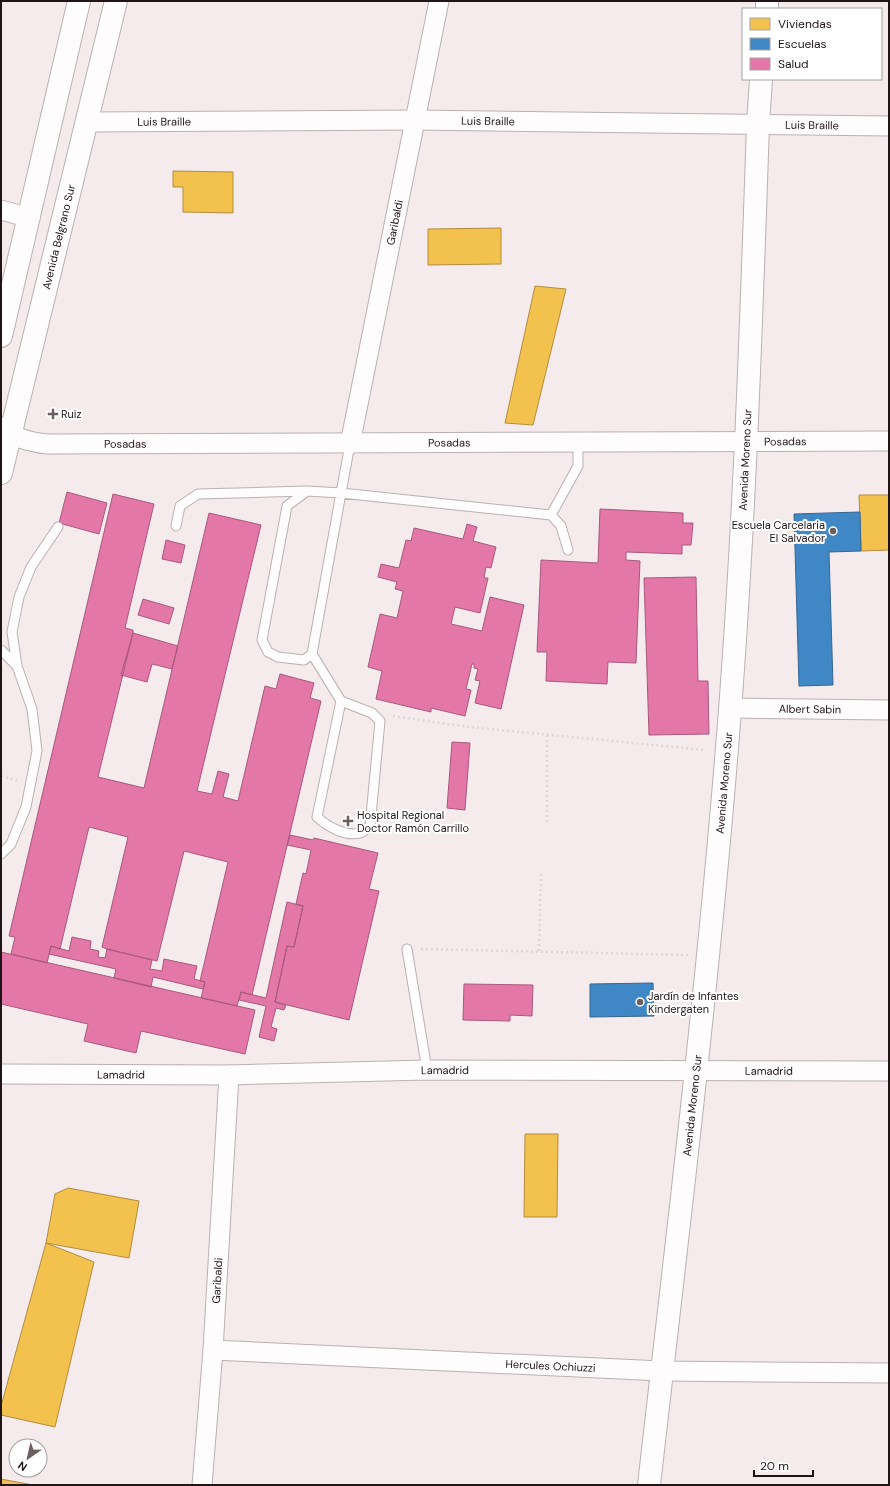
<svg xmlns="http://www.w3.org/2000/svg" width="890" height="1486" viewBox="0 0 890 1486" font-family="'DM Sans',sans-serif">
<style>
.homes{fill:#f2c14e;stroke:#b38d3e}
.schools{fill:#3f88c5;stroke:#366591}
.health{fill:#e377a8;stroke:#a8597c}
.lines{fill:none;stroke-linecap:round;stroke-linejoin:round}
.service-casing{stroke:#bbb0b3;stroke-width:11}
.minor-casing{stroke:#bbb0b3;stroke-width:21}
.tertiary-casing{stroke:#bbb0b3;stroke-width:24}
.trunk-casing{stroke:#bbb0b3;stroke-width:24}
.path{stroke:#dcd8d9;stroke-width:2.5;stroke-dasharray:2 3;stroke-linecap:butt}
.service{stroke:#fefcfc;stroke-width:9}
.minor{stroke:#fefcfc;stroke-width:19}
.tertiary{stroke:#fefcfc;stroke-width:22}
.trunk{stroke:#fefcfc;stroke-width:22}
.poi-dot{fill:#6b5f62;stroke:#fff;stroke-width:1.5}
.labels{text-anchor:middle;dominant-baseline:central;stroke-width:4;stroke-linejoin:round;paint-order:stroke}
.street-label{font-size:11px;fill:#201417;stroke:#fff}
.poi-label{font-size:11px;fill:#201417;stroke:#fff;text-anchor:start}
</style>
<rect width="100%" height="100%" fill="#f5eaec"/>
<!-- homes -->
<path class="homes" d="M173,171L233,172V213L183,212V187H173Z
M501,228V264L428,265V229Z
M535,286L566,289L533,425L505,423Z
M859,495H889V550L861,551Z
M525,1134H558L557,1217H524Z
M68,1188L139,1201L129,1258L46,1243L55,1194Z
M46,1243L94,1262L55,1427L1,1415V1406Z
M1,1479L33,1485H1Z"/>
<!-- schools -->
<path class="schools" d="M860,512L861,551L829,552L833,685L799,686L794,514Z
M653,983L654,1016L590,1017V984Z"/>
<!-- health -->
<path class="health" d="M67,492L107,503L99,534L59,523Z
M113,494L154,504L125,628L133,630V633L98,777L144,788L209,513L261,525L197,791L212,794L218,771L229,774L223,797L238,801L265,686L276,689L280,674L314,683L310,698L321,701L252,995L241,992L237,1006L201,998L205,982L200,981L228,862L184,851L157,961L107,949L102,947L128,837L89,827L60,949L51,946L47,963L11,954L15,937L9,936Z
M600,509L683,513V523H693L691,545H682V554L626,552V560L640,561L636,663L608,662L607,684L546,681L547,652H537L541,560L598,563Z
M467,524L477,527L473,541L496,547L491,568L486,567L484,578H488L480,613L455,607L451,624L482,631L490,597L524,605L501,709L475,703L480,681L475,680L478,669L474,668V664H472L466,689L471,690L465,716L431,708V712L376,699L382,671L368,667L380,614L397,618L403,591L395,589L397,582L378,577L381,564L399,568L406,540L411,541L414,528L463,539Z
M166,540L185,545L181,563L162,559Z
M696,577L698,681H708L709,734L649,735L644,578Z
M143,599L174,608L169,624L138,615Z
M133,633L178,646L172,669L152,664L147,682L121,675Z
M452,742L470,743L465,810L447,808Z
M290,835L313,840L314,838L378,853L369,889L379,891L349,1020L275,1002L287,946L294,947L303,906L296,904L303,873L306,874L311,850L287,845Z
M287,902L303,906L294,947L287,946L275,1002L286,1005L284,1010L276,1008L271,1027L277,1029L274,1041L259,1037L266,1006L239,1000L241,992L266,998Z
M72,937L91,941L90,949L99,951L98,957L105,958L107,949L152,960L150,969L162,971L164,959L197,966L194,979L205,982L203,989L153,977L151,987L114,978L116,969L49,954L51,946L69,951Z
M1,952L255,1010L245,1054L141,1031L136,1053L84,1041L88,1024L1,1004Z
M464,984L533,985L532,1016L510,1015V1021L463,1020Z"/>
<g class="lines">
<defs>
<path id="service" d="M350,444L341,493L312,654L304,660L278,657L268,652L262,640L287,506L307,491L341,493L551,515L561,526L568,550
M551,515L578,466V442
M176,526L180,506L198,494L307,491
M1,650L17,666L32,709L37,751L26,807L11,844L1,854
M312,654L341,701L372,713L380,721L370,826C367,828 363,832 360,833C345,837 327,826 317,817L341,701
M17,666L12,632L19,597L31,567L58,527
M407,949L427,1070"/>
<g id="minor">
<path id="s1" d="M88,122L416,120L889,126"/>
<path d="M1,210L30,218"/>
<path id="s2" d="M1,427C15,438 29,442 47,444L889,441"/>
<path id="s3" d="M350,444L439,1"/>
<path id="s4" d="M730,708L889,710"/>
<path id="s5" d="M1,1074L229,1075L427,1070L889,1071"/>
<path id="s6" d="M213,1350L662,1371L889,1373"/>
<path id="s7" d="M202,1485L213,1350L229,1075"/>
</g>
<g id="tertiary">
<path d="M767,9V1"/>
<path id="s8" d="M649,1485C677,1239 707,994 727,748C744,540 751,332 758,124L761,79"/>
</g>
<g id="trunk">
<path d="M1,336L79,1"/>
<path id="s9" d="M1,473L116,1"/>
</g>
</defs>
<!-- service casing -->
<use href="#service" class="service-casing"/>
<!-- minor casing -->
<use href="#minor" class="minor-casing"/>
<!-- tertiary casing -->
<use href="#tertiary" class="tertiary-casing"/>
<!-- trunk casing -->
<use href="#trunk" class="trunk-casing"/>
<!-- path -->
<path class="path" d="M393,716L469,727L706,750
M1,776L18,781
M547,822V735
M421,949L688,955
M539,951L541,872"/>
<!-- service -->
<use href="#service" class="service"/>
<!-- minor -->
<use href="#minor" class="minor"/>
<!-- tertiary -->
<use href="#tertiary" class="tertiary"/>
<!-- trunk -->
<use href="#trunk" class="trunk"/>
</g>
<!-- markers -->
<g class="poi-dot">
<path d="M51 408h4v4h4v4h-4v4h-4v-4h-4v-4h4z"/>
<circle cx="833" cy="531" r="4"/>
<path d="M346 815h4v4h4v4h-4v4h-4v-4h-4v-4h4z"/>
<circle cx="640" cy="1002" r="4"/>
</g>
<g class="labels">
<!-- street labels -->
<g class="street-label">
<text stroke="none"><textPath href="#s1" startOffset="400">Luis Braille</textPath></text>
<text stroke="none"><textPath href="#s1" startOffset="76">Luis Braille</textPath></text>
<text stroke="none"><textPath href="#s1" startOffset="724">Luis Braille</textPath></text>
<text stroke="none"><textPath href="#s3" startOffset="226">Garibaldi</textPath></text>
<text stroke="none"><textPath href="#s9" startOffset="243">Avenida Belgrano Sur</textPath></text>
<text stroke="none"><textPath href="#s2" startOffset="788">Posadas</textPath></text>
<text stroke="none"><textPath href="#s2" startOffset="452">Posadas</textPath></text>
<text stroke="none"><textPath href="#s2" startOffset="128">Posadas</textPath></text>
<text stroke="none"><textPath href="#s8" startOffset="1030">Avenida Moreno Sur</textPath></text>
<text stroke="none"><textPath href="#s4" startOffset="80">Albert Sabin</textPath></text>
<text stroke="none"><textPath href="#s8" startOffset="706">Avenida Moreno Sur</textPath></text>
<text stroke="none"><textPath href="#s5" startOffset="444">Lamadrid</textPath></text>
<text stroke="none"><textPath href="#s5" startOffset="768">Lamadrid</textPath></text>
<text stroke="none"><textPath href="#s5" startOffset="120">Lamadrid</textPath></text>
<text stroke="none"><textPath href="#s8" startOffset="382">Avenida Moreno Sur</textPath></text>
<text stroke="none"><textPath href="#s7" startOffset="205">Garibaldi</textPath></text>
<text stroke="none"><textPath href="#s6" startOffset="338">Hercules Ochiuzzi</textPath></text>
</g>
<!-- poi labels -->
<g class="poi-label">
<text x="61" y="414">Ruiz</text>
<text x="825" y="525" text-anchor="end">Escuela Carcelaria<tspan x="825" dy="13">El Salvador</tspan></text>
<text x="357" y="815">Hospital Regional<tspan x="357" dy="13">Doctor Ramón Carrillo</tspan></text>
<text x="648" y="996">Jardín de Infantes<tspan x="648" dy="13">Kindergaten</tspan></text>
</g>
</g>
<!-- border -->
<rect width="890" height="1486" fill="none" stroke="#201417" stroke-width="4"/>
<!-- legend -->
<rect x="742" y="8" width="140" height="72" fill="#ffffff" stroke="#a6a1a2"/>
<rect x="750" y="18" width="20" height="12" fill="#f2c14e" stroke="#a6a1a2"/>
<text x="778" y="28" font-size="12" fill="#201417">Viviendas</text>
<rect x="750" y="38" width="20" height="12" fill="#3f88c5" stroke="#a6a1a2"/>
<text x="778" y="48" font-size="12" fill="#201417">Escuelas</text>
<rect x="750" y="58" width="20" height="12" fill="#e377a8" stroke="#a6a1a2"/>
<text x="778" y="68" font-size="12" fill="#201417">Salud</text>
<!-- north arrow -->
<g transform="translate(28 1458) rotate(214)"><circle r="19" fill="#ffffff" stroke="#a6a1a2"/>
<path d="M0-3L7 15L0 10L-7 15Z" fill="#6b5f62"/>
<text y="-6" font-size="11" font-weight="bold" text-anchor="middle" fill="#201417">N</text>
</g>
<!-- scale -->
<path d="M754 1470v6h59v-6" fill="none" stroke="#201417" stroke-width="2"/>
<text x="760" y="1470" font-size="12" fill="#201417" stroke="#ffffff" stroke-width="3" paint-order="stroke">20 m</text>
</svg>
